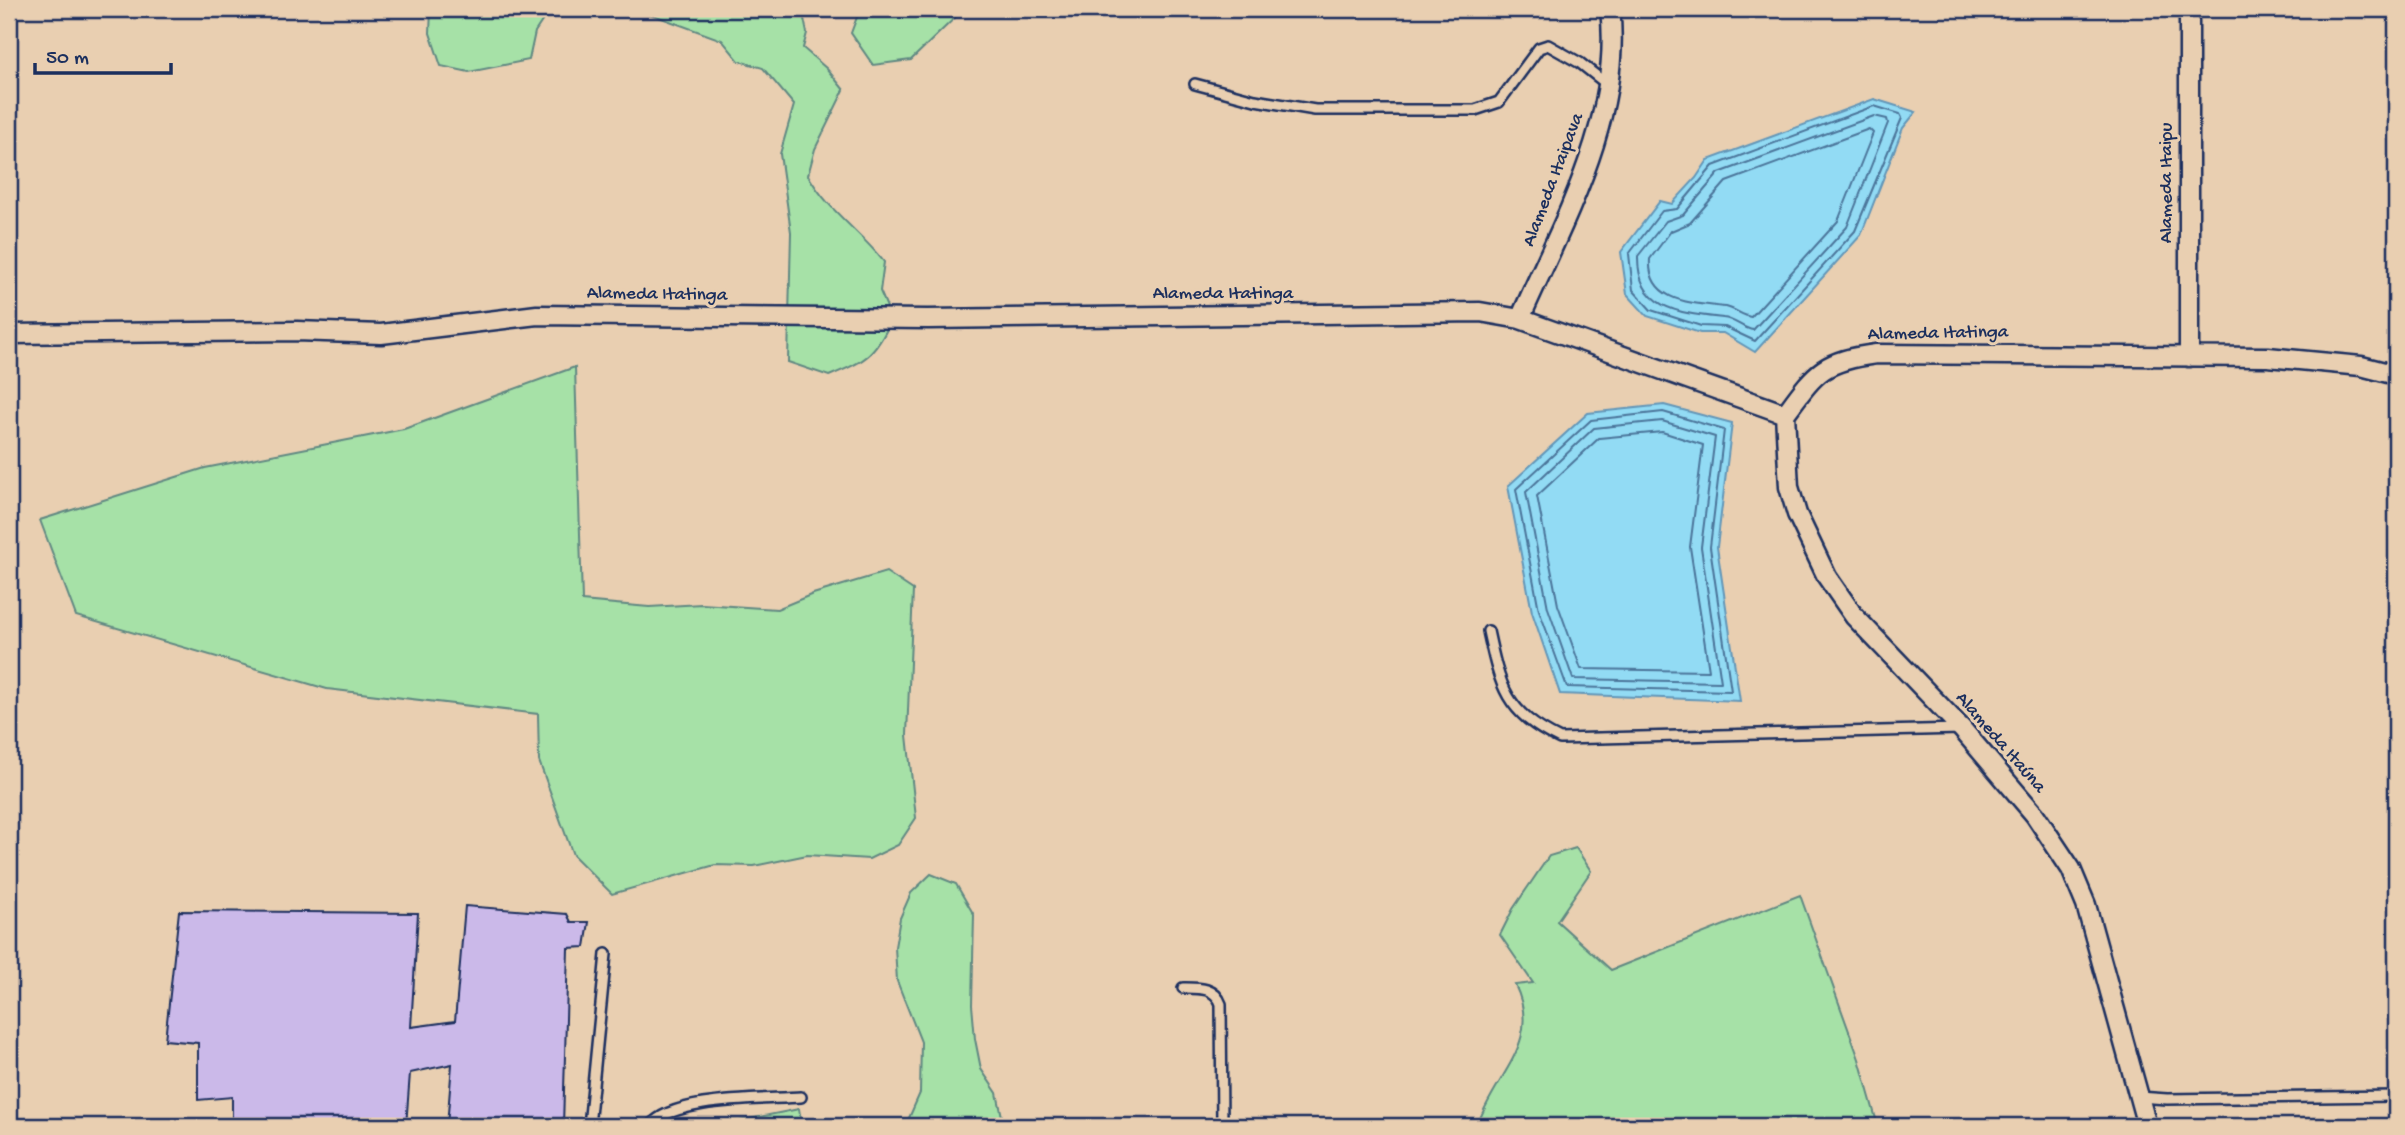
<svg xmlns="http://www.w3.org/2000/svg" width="2405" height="1135" viewBox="0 0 2405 1135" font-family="'Gochi Hand',sans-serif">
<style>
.green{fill:#a6e1a7;stroke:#608882;stroke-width:2}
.water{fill:#92dbf4;stroke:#6296b8;stroke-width:2}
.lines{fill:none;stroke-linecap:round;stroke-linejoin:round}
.shore{stroke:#4b749a;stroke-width:2}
.building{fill:#cbb9e9;stroke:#1b2f5e;stroke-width:2}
.lane-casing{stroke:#1b2f5e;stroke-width:14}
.street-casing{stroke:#1b2f5e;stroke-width:23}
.lane{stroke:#e9cfb1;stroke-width:9}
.street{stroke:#e9cfb1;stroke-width:18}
.labels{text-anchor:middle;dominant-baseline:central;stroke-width:6;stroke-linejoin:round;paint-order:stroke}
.street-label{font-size:19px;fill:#1b2f5e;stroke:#e9cfb1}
</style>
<rect width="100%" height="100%" fill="#e9cfb1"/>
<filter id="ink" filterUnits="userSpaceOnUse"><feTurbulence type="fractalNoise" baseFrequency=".0143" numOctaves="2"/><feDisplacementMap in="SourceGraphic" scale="14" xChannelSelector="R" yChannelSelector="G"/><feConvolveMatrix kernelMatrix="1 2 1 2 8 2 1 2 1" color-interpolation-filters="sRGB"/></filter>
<g filter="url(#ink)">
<!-- green -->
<path class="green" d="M431,9H550L535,32L529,60L469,72L441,66L430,33Z
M625,9H802L807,33L803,48L827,69L844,90L815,149L808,175C829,212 858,229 884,262L880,291L892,319C875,356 866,361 829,376L788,362L791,232L780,154L794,105L763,68L739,61L722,40L656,16Z
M860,9H964L911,60L873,65L851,33Z
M575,367L582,601L649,607L702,604L777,609L813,594L886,572L913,590L907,735L916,818L898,845L869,859L807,855L754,866L715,865L612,894L573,855L539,761L538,714L327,689L76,616L40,520L205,468L404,429Z
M1576,848L1591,871L1557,921L1611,970L1800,895L1859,1059L1878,1126H1477C1496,1073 1543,1042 1515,985L1533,983L1500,935L1513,909L1549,856Z
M931,874L956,884L974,915L972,1005L975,1039L981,1069L997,1093L1004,1126H910L909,1118L920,1093L921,1042L897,981L895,947L900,918L911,893Z
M799,1109L802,1126H675L707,1119L739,1121Z"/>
<!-- water -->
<path class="water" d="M1874,99L1916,112L1903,128L1861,235L1755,352L1723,333H1700L1647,316L1627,294L1621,252L1660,201L1672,204L1696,178L1708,160Z
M1664,405L1732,423L1717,547L1740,701L1560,694L1532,612L1508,486L1588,413Z"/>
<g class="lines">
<!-- shore -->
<path class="shore" d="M1874,106L1900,114L1902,118L1855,231L1755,341L1725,327L1701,326L1651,310L1633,290L1629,254L1662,211L1677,209L1713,166Z
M1874,116L1887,119L1888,123L1847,227L1753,330C1743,329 1735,319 1723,318C1680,313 1637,310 1638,256L1666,221L1683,215L1719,173Z
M1869,129L1873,133L1838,221L1751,317C1743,316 1735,309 1726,307C1693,303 1647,303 1650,259L1671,231L1690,223L1726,182Z
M1663,412L1724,430L1710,547L1731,691L1567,687L1539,610L1516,489L1591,420Z
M1662,421L1715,437L1701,547L1721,682L1573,679L1548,608L1526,492L1594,428Z
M1662,432L1703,445L1690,547L1709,671L1581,669L1558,605L1537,496L1599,438Z"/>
</g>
<!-- building -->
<path class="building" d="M465,906L567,914L571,922H589L585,947L568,948L563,1126H447L452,1064L410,1073L406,1126H232V1097L198,1100V1043L165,1040L179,911L418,913L411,1027L455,1021Z"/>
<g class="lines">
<defs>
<path id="lane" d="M1195,84L1255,100L1315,110H1475L1499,102L1539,48L1548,45L1580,63L1608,85
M1488,631C1500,687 1506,713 1560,739L1961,729
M1183,988C1199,988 1215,987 1221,1004L1222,1126
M2139,1097L2167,1099L2396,1096
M589,1126L606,954
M650,1126C673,1097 763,1100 801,1097"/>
<path id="street" d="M1520,319C1562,223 1623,118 1610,9
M9,334L297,331L381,334L537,315L928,319L1480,312L1520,319L1785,414C1816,372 1822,361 1876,354L2268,357L2361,366L2396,375
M2189,357V9
M1785,414L1789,487L1797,514L1827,577L1854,616L1962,729L2035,815L2071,869L2086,905L2147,1126"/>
</defs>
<!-- lane casing -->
<use href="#lane" class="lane-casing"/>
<!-- street casing -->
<use href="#street" class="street-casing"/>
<!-- lane -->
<use href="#lane" class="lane"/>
<!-- street -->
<use href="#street" class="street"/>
</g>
</g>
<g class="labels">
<!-- street labels -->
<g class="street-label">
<text transform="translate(1554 180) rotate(-69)">Alameda Itaipava</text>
<text transform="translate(2167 183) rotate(-90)">Alameda Itaipu</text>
<text x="1223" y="294">Alameda Itatinga</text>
<text transform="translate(657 295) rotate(1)">Alameda Itatinga</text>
<text transform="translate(1938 334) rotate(-1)">Alameda Itatinga</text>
<text transform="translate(2000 743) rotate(49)">Alameda Itaúna</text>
</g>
</g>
<!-- margin -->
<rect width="2405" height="1135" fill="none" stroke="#e9cfb1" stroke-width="35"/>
<rect x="18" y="18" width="2370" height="1100" fill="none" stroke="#1b2f5e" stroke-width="2.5" filter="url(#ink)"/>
<!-- scale -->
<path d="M35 63v10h136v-10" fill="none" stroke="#1b2f5e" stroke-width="3.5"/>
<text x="46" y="63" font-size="21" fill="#1b2f5e" stroke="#e9cfb1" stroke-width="5" paint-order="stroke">50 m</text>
</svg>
